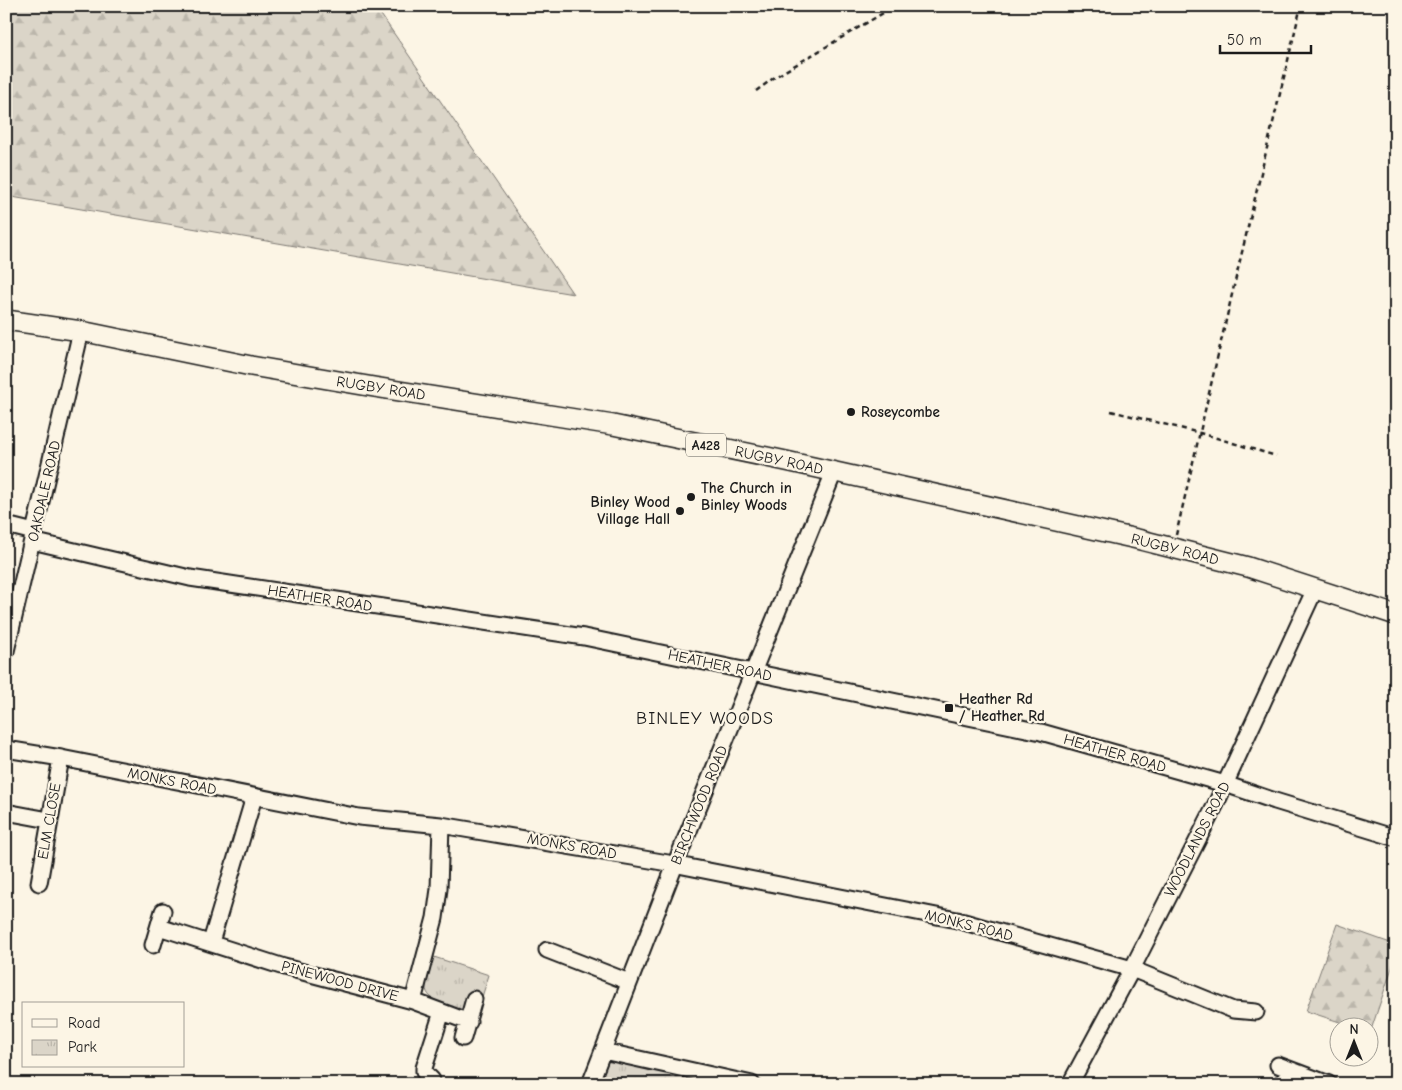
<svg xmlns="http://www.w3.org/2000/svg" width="1402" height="1090" viewBox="0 0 1402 1090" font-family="'Comic Neue',sans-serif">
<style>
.forest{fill:url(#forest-firs);stroke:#7c7872}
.park{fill:url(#park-tufts);stroke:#7c7872}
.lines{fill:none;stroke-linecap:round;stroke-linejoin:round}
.minor-casing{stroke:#1c1c1c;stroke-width:19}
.major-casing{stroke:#1c1c1c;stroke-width:22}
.path{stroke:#1c1c1c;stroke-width:2.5;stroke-dasharray:5 4;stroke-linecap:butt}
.minor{stroke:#fcf5e5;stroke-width:15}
.major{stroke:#fcf5e5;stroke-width:19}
.poi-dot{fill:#1c1c1c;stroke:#fcf5e5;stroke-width:2}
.labels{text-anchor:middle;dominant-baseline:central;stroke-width:4.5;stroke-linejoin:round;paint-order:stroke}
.shield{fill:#fcf5e5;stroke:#5f5d58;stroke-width:1}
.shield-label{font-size:14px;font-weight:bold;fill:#1c1c1c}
.street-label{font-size:15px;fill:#1c1c1c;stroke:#fcf5e5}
.poi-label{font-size:15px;font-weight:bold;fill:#1c1c1c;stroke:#fcf5e5;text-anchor:start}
.quarter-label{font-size:18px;letter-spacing:1px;fill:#1c1c1c;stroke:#fcf5e5}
</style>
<defs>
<pattern id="forest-firs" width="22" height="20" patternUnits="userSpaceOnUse" patternTransform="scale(1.25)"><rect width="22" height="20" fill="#dbd5c8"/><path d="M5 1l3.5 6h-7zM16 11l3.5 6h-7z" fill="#bbb6ab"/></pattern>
<pattern id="park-tufts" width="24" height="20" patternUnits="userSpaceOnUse" patternTransform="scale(1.25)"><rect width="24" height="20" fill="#dbd5c8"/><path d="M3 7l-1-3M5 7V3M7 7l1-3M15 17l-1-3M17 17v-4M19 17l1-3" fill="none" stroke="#bbb6ab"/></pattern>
</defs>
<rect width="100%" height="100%" fill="#fcf5e5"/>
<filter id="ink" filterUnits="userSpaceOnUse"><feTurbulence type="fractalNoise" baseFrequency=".02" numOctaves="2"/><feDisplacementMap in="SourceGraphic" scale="10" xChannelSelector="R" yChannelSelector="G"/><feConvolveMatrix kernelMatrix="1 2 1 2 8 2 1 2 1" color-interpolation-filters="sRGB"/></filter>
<g filter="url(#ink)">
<!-- forest -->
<path class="forest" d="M6,6H375L573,294L6,196Z
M1337,924L1396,945V956L1370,1033V1028L1355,1027L1306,1011Z"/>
<!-- park -->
<path class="park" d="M434,957L489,975L481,1000L471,997L463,1013C428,996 416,1000 434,957Z
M609,1059L717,1084H599Z"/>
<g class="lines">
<defs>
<path id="minor" d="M6,525L34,532
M32,541L190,578L584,637L1041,732L1225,784L1275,801L1396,838
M6,651L81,331
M6,749L61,758L359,817L441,825L668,863L957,920L1132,969L1233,1010L1256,1012
M6,812L49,820
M39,883L61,758
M159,927L284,967L413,1001L469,1022
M211,942L254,797
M153,945L163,911
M547,950L629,982
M413,1001L435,918L439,889L441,825
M463,1038L474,999
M603,1051L752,1084
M1278,1065L1329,1084
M432,1080L424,1072V1068L442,1012
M590,1084L675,865L834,472
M1070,1084L1132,969L1215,806L1315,589
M1280,1084L1294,1071"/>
<path id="major" d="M6,320L81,331L251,366L374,387L613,425L786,461L1137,539L1248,567L1396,615"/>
</defs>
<!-- minor casing -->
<use href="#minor" class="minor-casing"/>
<!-- major casing -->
<use href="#major" class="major-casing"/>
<!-- path -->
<path class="path" d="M756,91L775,77L895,6
M1111,411L1200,433L1276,456
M1176,535L1237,273L1301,6"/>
<!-- minor -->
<use href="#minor" class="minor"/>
<!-- major -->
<use href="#major" class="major"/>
</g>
</g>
<!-- markers -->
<g class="poi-dot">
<circle cx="851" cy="412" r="5"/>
<circle cx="691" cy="497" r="5"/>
<circle cx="680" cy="511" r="5"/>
<rect x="944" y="703" width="10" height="10" rx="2.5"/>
</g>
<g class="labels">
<!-- shield labels -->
<rect class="shield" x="686" y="433.5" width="40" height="23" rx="4"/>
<g class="shield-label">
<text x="706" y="445">A428</text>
</g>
<!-- street labels -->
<g class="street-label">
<text transform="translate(381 388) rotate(9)">RUGBY ROAD</text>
<text transform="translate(779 460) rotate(12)">RUGBY ROAD</text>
<text transform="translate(44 491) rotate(-77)">OAKDALE ROAD</text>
<text transform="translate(1175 549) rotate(14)">RUGBY ROAD</text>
<text transform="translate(320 598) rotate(9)">HEATHER ROAD</text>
<text transform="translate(720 665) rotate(12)">HEATHER ROAD</text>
<text transform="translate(1115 753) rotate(16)">HEATHER ROAD</text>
<text transform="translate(172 781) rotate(11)">MONKS ROAD</text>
<text transform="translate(699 805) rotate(-68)">BIRCHWOOD ROAD</text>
<text transform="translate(49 821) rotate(-80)">ELM CLOSE</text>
<text transform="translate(1197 839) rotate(-63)">WOODLANDS ROAD</text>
<text transform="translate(572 846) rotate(10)">MONKS ROAD</text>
<text transform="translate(969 925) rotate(14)">MONKS ROAD</text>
<text transform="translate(340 981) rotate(15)">PINEWOOD DRIVE</text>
</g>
<!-- poi labels -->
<g class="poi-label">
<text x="861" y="412">Roseycombe</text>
<text x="701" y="488">The Church in<tspan x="701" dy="17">Binley Woods</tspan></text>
<text x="670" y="502" text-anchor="end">Binley Wood<tspan x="670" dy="17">Village Hall</tspan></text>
<text x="959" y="699">Heather Rd<tspan x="959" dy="17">/ Heather Rd</tspan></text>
</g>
<!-- quarter labels -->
<g class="quarter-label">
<text x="705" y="718">BINLEY WOODS</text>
</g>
</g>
<!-- margin -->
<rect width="1402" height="1090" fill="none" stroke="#fcf5e5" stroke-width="25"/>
<rect x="12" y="12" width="1377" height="1065" fill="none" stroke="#1c1c1c" stroke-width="2" filter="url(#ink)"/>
<!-- legend -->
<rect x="22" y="1002" width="162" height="65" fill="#fcf5e5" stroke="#a29e95"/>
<rect x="32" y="1019" width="25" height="8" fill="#fcf5e5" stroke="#a29e95"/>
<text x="68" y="1028" font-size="15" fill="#1c1c1c">Road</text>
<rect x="32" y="1040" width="25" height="15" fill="url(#park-tufts)" stroke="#a29e95"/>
<text x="68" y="1052" font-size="15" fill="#1c1c1c">Park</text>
<!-- north arrow -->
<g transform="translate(1354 1042)"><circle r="24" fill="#fcf5e5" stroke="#a29e95"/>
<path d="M0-4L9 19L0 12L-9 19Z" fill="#1c1c1c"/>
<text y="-8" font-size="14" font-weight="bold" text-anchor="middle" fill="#1c1c1c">N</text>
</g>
<!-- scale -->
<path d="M1220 45v8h91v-8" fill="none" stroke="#1c1c1c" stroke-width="2.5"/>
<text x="1227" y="45" font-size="15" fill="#1c1c1c" stroke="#fcf5e5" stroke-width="4" paint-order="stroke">50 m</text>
</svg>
